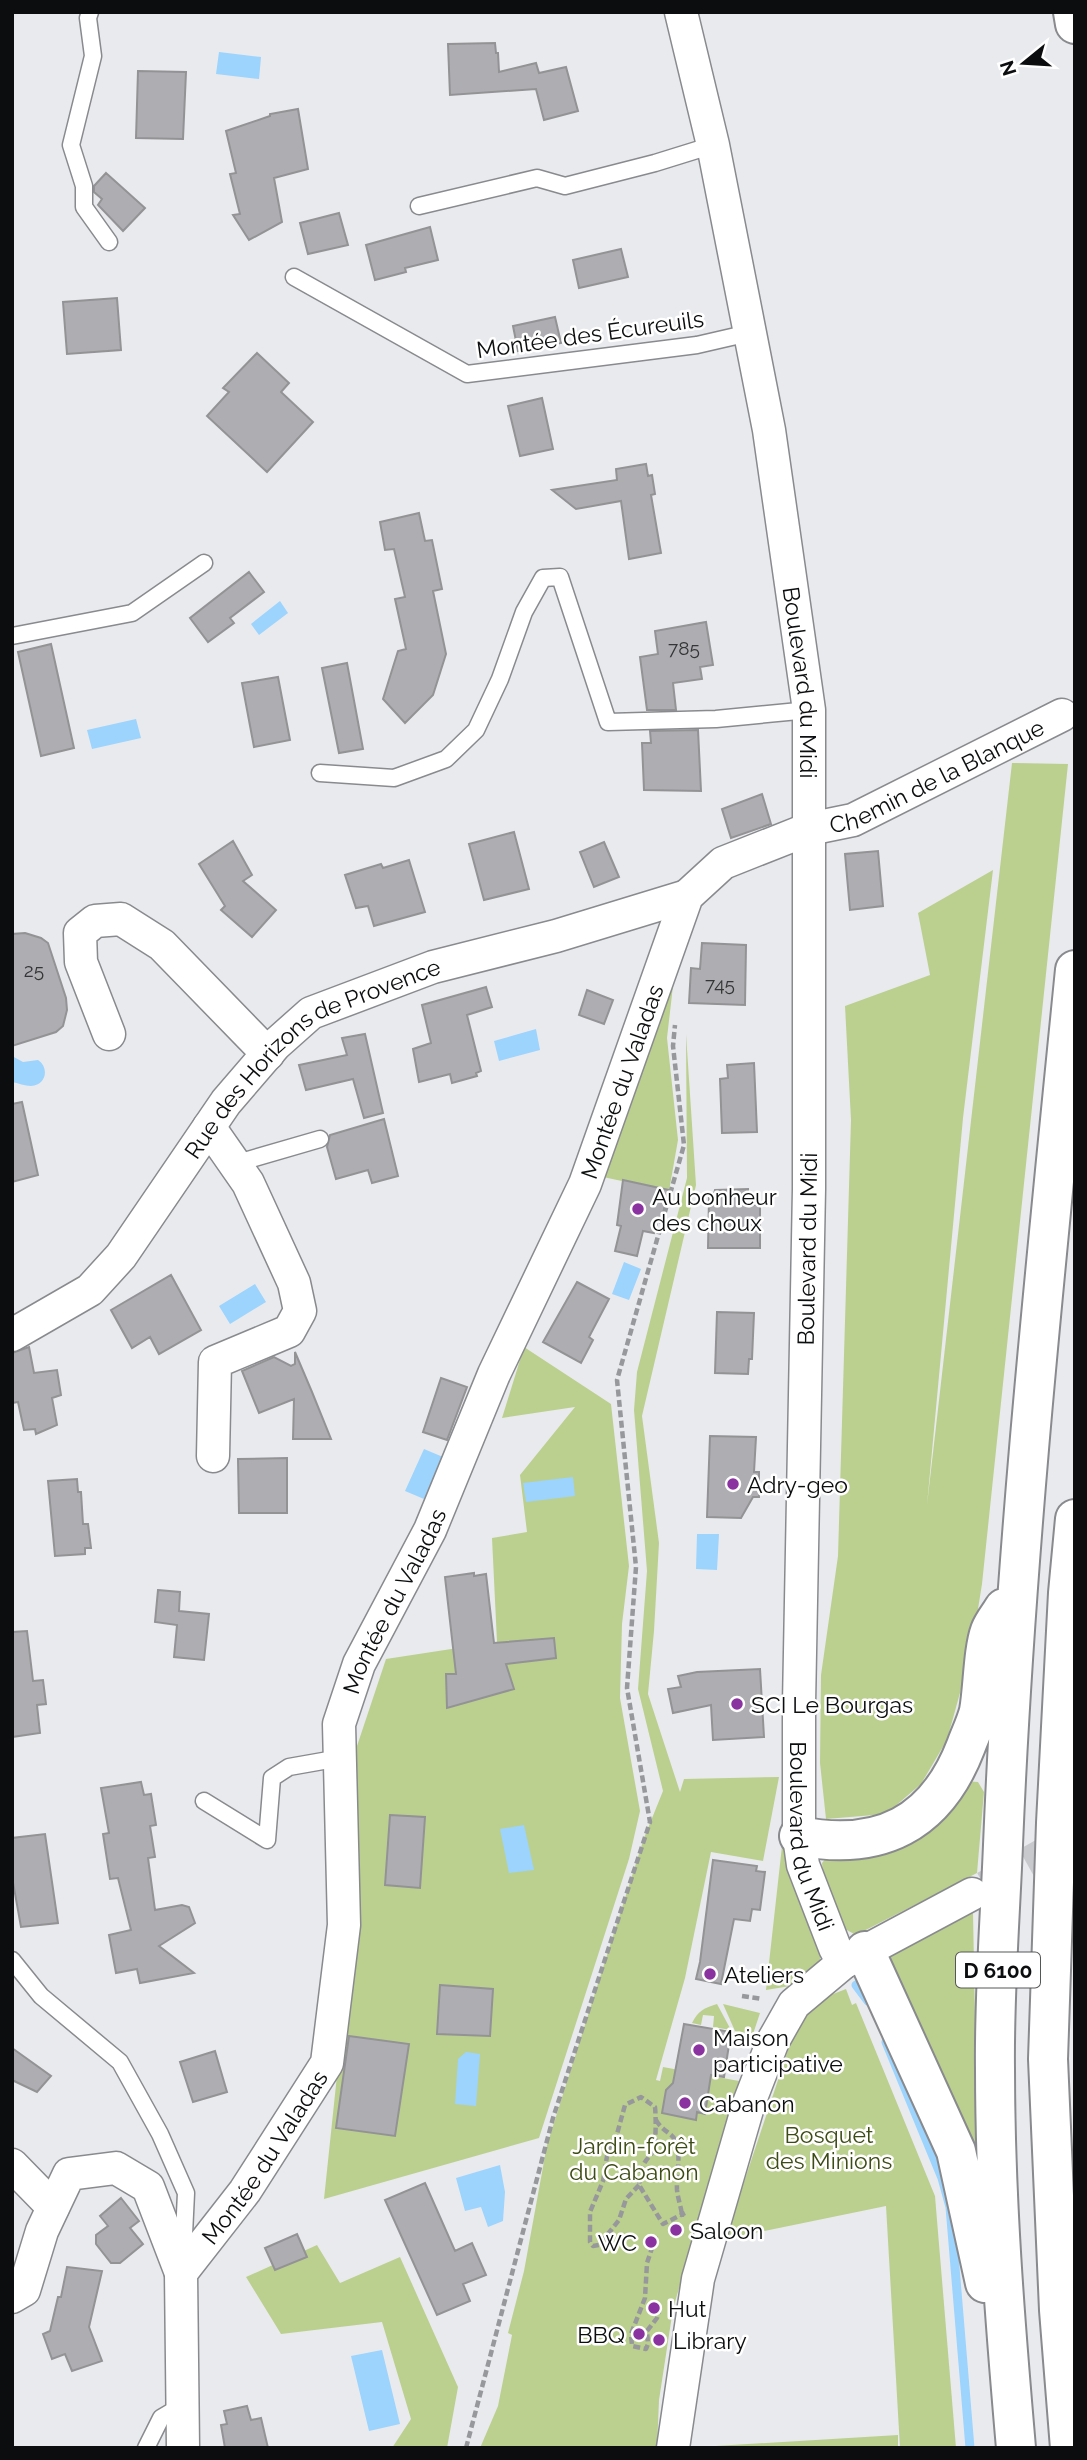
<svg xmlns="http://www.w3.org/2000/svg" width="1087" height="2460" viewBox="0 0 1087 2460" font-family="Raleway,sans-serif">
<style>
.green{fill:#bbd08e}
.water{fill:#9cd4fd}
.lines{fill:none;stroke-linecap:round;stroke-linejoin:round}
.stream{stroke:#9cd4fd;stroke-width:9}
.building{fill:#aeadb1;stroke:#939396;stroke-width:2}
.street-tunnel{stroke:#c8c9cc;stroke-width:32;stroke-dasharray:32 16;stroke-linecap:butt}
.lane-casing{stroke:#898a8e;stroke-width:19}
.street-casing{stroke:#898a8e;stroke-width:35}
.primary-casing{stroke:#898a8e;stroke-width:42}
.path{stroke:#97989b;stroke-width:4.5;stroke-dasharray:7 3.5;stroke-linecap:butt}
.lane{stroke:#fff;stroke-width:16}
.street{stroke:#fff;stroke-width:32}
.primary{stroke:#fff;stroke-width:38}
.poi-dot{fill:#8a329f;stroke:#fff;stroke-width:2.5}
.labels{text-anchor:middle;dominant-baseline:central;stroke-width:5;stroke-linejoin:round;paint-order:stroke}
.number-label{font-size:19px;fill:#343537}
.shield{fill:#fff;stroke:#555656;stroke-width:2}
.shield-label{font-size:21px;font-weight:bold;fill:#0c0d0e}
.street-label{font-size:23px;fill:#0c0d0e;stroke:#fff}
.poi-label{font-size:23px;fill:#0c0d0e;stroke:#fff;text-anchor:start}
.park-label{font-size:23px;fill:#3d4b14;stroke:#fff}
</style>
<rect width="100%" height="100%" fill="#e9eaee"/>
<!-- green -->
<path class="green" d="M1012,763L1068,764L982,1584L971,1653L947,1740L921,1784L886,1814L826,1819L820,1763L821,1675L838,1556L851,1120L845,1006L930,975L918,913L993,870L963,1118L927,1505Z
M676,960L667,1038L678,1140L669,1191L603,1177Z
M686,1034L696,1185L642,1416L659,1543L654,1631L648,1694L680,1792L684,1779L779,1777L763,1861L711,1852L685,1978L656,2080L660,2081L663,2067L739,2081L673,2309L659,2400L657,2448H480L498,2406L512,2335L508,2333L524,2271L547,2145L644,1838L663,1791L638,1689L647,1571L634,1410L637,1372L687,1178Z
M524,1347L611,1404L629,1566L622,1624L620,1698L640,1811L629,1859L539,2138L324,2199L355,1904L354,1755L386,1659L497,1642L492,1538L527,1532L520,1475L575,1407L502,1418Z
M964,1781L978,1782L984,1792L977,1873L856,1935L843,1928L824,1881L822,1863L828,1856Z
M785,1819L820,1936V1963L802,1984L766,1990Z
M973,1913L978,2173L888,1956Z
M846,1989L852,2005L856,2003L935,2196L956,2448H900L886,2206L725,2239L791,2041C807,2009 811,2002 846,1989Z
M717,2004L731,2030L713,2027L714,2016L703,2015L701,2025L692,2023C698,2011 704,2008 717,2004Z
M723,2004L760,2013L753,2034L735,2031Z
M317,2245L340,2283L400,2257L458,2387L447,2448H392L411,2419L382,2322L281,2334L246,2277Z
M898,2435V2448H683Z"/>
<!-- water -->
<path class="water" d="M219,52L261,57L259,79L216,74Z
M280,601L288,613L259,635L251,624Z
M136,719L141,738L92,749L87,730Z
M536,1029L540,1050L499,1061L494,1041Z
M12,1056L23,1062L38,1060C49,1067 47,1085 31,1086C25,1086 18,1083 12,1082Z
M624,1262L641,1269L629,1300L612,1294Z
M255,1284L266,1302L230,1324L219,1306Z
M424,1449L443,1457L424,1499L405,1491Z
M573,1477L575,1496L526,1502L523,1483Z
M697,1534H719L717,1570L696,1569Z
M524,1825L534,1870L509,1873L500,1829Z
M466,2052L480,2054L476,2106L455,2104L458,2059Z
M500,2165L505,2192L503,2221L488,2227L481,2207L465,2211L456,2178Z
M382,2350L400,2424L369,2431L351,2356Z"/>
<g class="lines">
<!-- stream -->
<path class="stream" d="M856,1985L868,2001
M886,2042L942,2178L950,2207L970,2448"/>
</g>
<!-- building -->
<path class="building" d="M495,43L496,53H498L499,72L536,63L539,73L566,67L578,111L544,120L536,89L450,95L448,44Z
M138,71L186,72L183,139L136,138Z
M298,109L308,169L274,178L282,222L249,240L233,215L240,214L230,174L236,173L226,131L270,116V114Z
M106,173L145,208L123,231L98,205L102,199L94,192V186Z
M339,213L348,245L308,254L300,223Z
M430,227L438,260L405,268L406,272L375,280L366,245Z
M621,249L628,277L579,288L573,260Z
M117,298L121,350L67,354L63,302Z
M555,317L561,343L518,351L513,326Z
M257,353L289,383L281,392L313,422L267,472L207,416L229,392L223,388Z
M542,398L553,449L520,456L508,406Z
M646,464L648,476L652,475L655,494L651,495L661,553L629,559L621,501L576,509L552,490L617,480L616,469Z
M419,513L425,541L432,540L442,589L433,591L446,654L433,695L405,723L383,699L398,651L406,649L395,599L405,597L394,549L385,550L380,522Z
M249,572L264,592L230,618L234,623L208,642L190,618Z
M706,622L713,665L700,667L702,679L673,683L676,710H647L640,657L658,654L655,631Z
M51,644L74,748L41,756L18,652Z
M347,663L363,749L339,753L322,668Z
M278,677L290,740L254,747L242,683Z
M698,730L701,791L644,790L642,743H651L650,731Z
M762,794L771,824L731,838L722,809Z
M514,832L529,889L484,900L469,844Z
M233,841L252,875L243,881L276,910L252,937L221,910L225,906L199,864Z
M604,842L619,877L594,887L580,852Z
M878,851L883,906L850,910L845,854Z
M409,860L425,912L374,926L368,906L356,908L345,875L381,864L383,868Z
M25,933L41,938L48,943L66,998L67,1010L63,1026L56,1032L12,1046V934Z
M702,943L746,945L745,1005L689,1003L691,968L700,969Z
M486,987L492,1007L467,1015L481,1071L476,1073L477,1076L452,1083L450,1074L419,1082L413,1049L431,1043L422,1005Z
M587,990L613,1000L604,1024L579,1015Z
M365,1034L383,1113L364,1118L353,1079L306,1090L299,1065L347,1055L342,1038Z
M754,1063L757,1132L722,1133L720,1079L728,1078L727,1065Z
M22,1102L38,1175L12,1182V1104Z
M384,1119L398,1176L372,1183L368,1170L336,1179L327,1147L330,1135Z
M623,1180L669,1190L662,1217H659L654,1233L643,1231L637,1256L615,1251L621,1226L617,1225Z
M748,1189V1205H760V1248H708L709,1198L713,1197L715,1190Z
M171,1275L201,1330L159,1354L150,1337L132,1348L111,1310Z
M577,1282L609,1299L589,1337L593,1340L581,1363L543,1342Z
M717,1312L754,1313L752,1359H749L748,1374L715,1373Z
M29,1347L34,1373L57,1370L61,1395L52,1398L57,1425L36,1434L35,1429L24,1430L18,1402L12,1403V1353Z
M295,1352L312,1392L331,1439H293L294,1399L259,1413L242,1371L274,1357L291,1366L295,1364Z
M441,1378L467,1387L447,1440L423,1432Z
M710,1436L756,1437L754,1472H759V1497H753L741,1518L707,1517Z
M287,1458V1513H239L238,1459Z
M77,1479L78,1492H81L83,1524H88L91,1548H85V1554L55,1556L48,1481Z
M474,1573V1576L486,1574L494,1643L554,1638L556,1658L506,1664L514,1689L447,1708L446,1674H456L445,1577Z
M158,1590L180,1592L179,1611L209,1614L204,1660L174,1657L177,1625L155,1622Z
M27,1631L33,1681L43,1680L46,1704L37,1705L40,1733L12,1737V1632Z
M760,1669L764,1737L713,1740L711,1705L673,1713L668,1689L681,1687L678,1676L697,1672Z
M141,1782L144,1795L151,1794L156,1825L150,1826L155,1857L148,1858L155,1910L182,1905L189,1907L195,1923L159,1946L194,1973L140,1983L137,1969L116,1973L109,1935L131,1930L118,1878L110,1879L103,1834L109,1833L101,1788Z
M390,1815L425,1817L420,1888L385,1885Z
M45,1834L58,1923L21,1927L12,1877V1838Z
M713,1860L757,1866L756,1871L765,1872L760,1910L752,1909L750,1921L734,1919L721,1984L696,1979L700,1962Z
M440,1985L493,1989L490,2036L437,2034Z
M684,2024L731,2032L724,2077L711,2075L705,2114L697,2112L696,2120L662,2113L666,2090L673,2083Z
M349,2036L409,2044L395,2136L336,2128Z
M12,2048L51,2076L37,2092L12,2080Z
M215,2051L227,2092L193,2102L180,2062Z
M425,2183L455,2251L472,2243L486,2275L463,2284L470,2301L437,2315L385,2200Z
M121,2198L139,2221L130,2228L143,2244L120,2263H111L96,2244V2235L108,2226L100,2216Z
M297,2234L307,2257L275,2270L265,2248Z
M67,2267L102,2271L89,2327L102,2361L72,2371L65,2354L52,2359L43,2334L50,2331L58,2297H61Z
M247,2406L251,2420L261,2418L268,2448H225L221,2425L227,2424L224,2411Z"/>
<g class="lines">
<!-- street-tunnel -->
<path class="street-tunnel" d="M985,1887L1074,1837"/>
<defs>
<path id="lane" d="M90,12L88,18L93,56L71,145L84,186V207L109,242
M419,206L537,178L565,186L655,163L713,145
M294,277L467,374L697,345L749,333
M12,636L132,613L204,563
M320,773L394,778L446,759L476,730L500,679L524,612L543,578L560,577L608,722L716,719L809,710
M234,1164L320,1139
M204,1801L267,1840L272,1778L289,1767L340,1758
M12,1960L41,1996L120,2062L160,2134L186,2193L183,2255
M146,2448L161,2418L183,2405"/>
<g id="street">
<path id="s1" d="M681,12L713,145L769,430L809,710V1189L799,1704V1836L803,1865L835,1948L843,1963"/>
<path d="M109,1034L81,962L80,933L95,921L121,919L162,945L268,1054"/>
<path d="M209,1127L248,1183L294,1283L300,1311L289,1331L215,1362L213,1456"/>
<path id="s2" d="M12,1335L90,1290L121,1256L226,1102L275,1045L311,1013L433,967L556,936L687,896"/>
<path d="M12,2165L53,2207"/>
<path d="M12,2297L24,2290L42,2231L69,2174L116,2168L148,2187L181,2273"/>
<path id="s3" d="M183,2448L181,2273L245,2191L327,2063L344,1925L339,1724L359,1664L430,1530L494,1374L585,1184L687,896L723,863L809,829L853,820L1062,715"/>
<path d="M673,2448L698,2279L749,2103L773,2041L794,2004L843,1963L972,1894"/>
</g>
<path id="primary" d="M1073,12L1075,24
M799,1836C880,1852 936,1824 966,1746C970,1735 976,1723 979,1711C983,1689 983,1650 990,1631C993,1623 1000,1615 1004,1608
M865,1951L956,2151L985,2283
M1016,2448C1005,2322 995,2195 995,2069C994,1994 1000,1920 1003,1845C1015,1553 1046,1261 1075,970
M1070,2448L1059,2310L1048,2059L1056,1823L1068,1593L1075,1519"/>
</defs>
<!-- lane casing -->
<use href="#lane" class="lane-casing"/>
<!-- street casing -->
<use href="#street" class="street-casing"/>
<!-- primary casing -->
<use href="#primary" class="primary-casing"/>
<!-- path -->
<path class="path" d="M742,1996L762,1999
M656,2120C662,2131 672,2133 675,2140C682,2155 676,2174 677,2190C678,2200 682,2209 682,2217
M639,2185L626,2199L619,2220L599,2245L593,2246L590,2242V2212L603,2181L608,2150L617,2134L625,2105L641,2097L655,2107C656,2116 656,2139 654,2148C653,2154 648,2157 645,2162C641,2168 640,2178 639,2185L663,2224L685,2213
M656,2236L647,2263L645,2298L631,2334L632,2346L646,2349L648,2344L647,2331L657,2318L661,2304
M466,2448L553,2118L650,1822L627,1688L636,1567L617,1380L684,1145L673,1046L675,1025"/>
<!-- lane -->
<use href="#lane" class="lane"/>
<!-- street -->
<use href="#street" class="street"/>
<!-- primary -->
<use href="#primary" class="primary"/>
</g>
<!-- markers -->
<g class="poi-dot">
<circle cx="638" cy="1209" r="7"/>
<circle cx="733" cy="1484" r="7"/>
<circle cx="737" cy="1704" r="7"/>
<circle cx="710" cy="1974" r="7"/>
<circle cx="699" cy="2050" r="7"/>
<circle cx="685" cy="2103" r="7"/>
<circle cx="676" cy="2230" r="7"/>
<circle cx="651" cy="2242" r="7"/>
<circle cx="654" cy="2308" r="7"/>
<circle cx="639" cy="2334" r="7"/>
<circle cx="659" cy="2340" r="7"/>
</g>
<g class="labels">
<!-- number labels -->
<g class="number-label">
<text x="684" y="648">785</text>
<text x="34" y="970">25</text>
<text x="720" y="984">745</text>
</g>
<!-- shield labels -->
<rect class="shield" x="956" y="1952.5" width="84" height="35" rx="5"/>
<g class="shield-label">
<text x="998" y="1970">D 6100</text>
</g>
<!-- street labels -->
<g class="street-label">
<text transform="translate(590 334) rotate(-8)">Montée des Écureuils</text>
<text stroke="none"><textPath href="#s1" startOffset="682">Boulevard du Midi</textPath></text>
<text stroke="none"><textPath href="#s3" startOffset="1951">Chemin de la Blanque</textPath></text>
<text stroke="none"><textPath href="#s2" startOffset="420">Rue des Horizons de Provence</textPath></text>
<text stroke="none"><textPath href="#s3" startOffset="1474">Montée du Valadas</textPath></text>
<text transform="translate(807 1249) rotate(-89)">Boulevard du Midi</text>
<text stroke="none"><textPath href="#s3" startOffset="906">Montée du Valadas</textPath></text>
<text stroke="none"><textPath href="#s1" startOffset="1838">Boulevard du Midi</textPath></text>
<text stroke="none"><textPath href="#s3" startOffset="318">Montée du Valadas</textPath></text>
</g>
<!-- poi labels -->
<g class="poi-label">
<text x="652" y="1196">Au bonheur<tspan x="652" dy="26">des choux</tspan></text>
<text x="747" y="1484">Adry-geo</text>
<text x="751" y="1704">SCI Le Bourgas</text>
<text x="724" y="1974">Ateliers</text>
<text x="713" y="2037">Maison<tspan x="713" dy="26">participative</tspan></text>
<text x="699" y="2103">Cabanon</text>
<text x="690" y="2230">Saloon</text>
<text x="637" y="2242" text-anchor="end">WC</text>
<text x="668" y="2308">Hut</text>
<text x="625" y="2334" text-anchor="end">BBQ</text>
<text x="673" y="2340">Library</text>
</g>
<!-- park labels -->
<g class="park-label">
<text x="829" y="2134">Bosquet<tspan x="829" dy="26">des Minions</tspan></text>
<text x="634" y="2145">Jardin-forêt<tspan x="634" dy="26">du Cabanon</tspan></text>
</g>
</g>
<!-- border -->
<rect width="1087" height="2460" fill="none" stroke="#0c0d0e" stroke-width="28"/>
<!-- north arrow -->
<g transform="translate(1024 63) rotate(252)" stroke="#ffffff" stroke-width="5" paint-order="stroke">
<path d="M0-5L12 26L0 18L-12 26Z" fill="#0c0d0e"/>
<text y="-10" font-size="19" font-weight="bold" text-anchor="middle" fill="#0c0d0e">N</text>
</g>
</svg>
